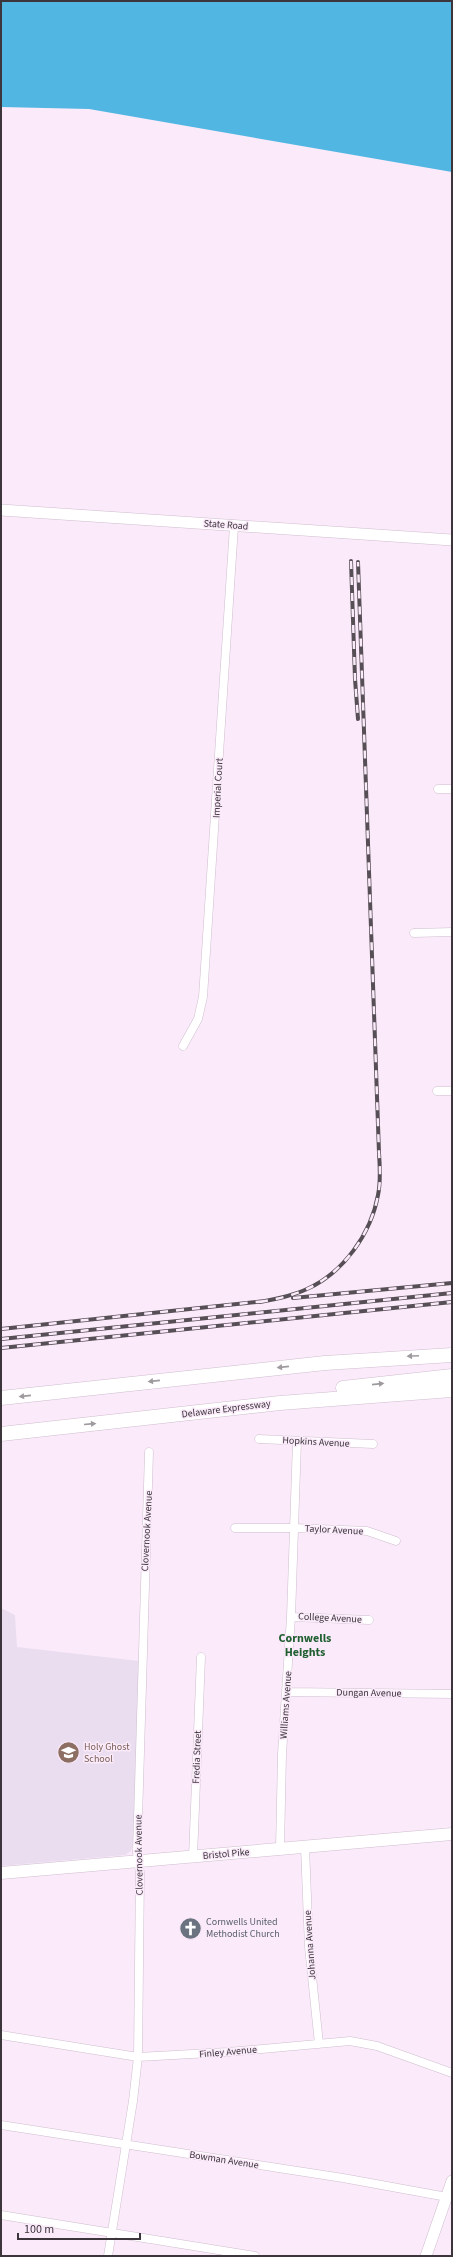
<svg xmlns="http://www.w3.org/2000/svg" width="453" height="2257" viewBox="0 0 453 2257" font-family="'Source Sans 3',sans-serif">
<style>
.education{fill:#eaddf0}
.water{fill:#51b7e2}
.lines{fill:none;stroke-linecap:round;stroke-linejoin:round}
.street-casing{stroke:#cebece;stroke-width:9}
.secondary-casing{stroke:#cebece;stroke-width:12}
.primary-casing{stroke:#cebece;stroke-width:13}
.highway-casing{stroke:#cebece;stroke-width:15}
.street{stroke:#fff;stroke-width:8}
.secondary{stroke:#fff;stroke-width:11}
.primary{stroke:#fff;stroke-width:12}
.highway{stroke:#fff;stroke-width:14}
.rail-casing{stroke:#574f56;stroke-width:4}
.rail{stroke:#fbeafa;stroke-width:2.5;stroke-dasharray:8;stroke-linecap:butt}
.oneway{fill:#9e9a9e}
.labels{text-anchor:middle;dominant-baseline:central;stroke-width:3;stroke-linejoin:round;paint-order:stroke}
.street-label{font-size:10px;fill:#3c363c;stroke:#fbeafa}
.education-label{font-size:10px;fill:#785e54;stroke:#fbeafa;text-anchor:start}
.worship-label{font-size:10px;fill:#5b616d;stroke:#fbeafa;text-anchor:start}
.quarter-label{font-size:12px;font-weight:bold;fill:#1f5f30;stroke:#fbeafa}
</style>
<rect width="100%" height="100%" fill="#fbeafa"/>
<!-- education -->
<path class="education" d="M1,1608L15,1615L17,1647L139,1661L133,1845L131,1851L125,1855L1,1866Z"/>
<!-- water -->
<path class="water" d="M1,1H452V172L89,109L1,107Z"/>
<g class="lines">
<defs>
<path id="street" d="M438,789H452
M414,933L452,932
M183,1046L198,1019L203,997L234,526
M437,1091H452
M259,1439L373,1444
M235,1528H294L367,1531L396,1541
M291,1617L369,1620
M287,1692L452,1694
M305,1847L309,1947L319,2044
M280,1849L282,1754L291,1617L297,1441
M193,1857L201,1657
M1,2035L138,2057L228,2052L350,2041L377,2046L452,2073
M1,2125L343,2178L447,2197
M1,2215L255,2256
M108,2256L133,2101L138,2057L140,1873L137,1852L149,1452"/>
<path id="secondary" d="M1,510L452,540
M426,2256L452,2181"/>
<path id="primary" d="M1,1873L452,1834"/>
<path id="highway" d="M343,1388L452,1376
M1,1398L325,1363L452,1355
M1,1434L280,1403L452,1390"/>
</defs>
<!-- street casing -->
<use href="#street" class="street-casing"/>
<!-- secondary casing -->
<use href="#secondary" class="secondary-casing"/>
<!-- primary casing -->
<use href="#primary" class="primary-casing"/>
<!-- highway casing -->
<use href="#highway" class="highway-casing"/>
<!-- street -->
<use href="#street" class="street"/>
<!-- secondary -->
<use href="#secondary" class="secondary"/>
<!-- primary -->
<use href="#primary" class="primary"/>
<!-- highway -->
<use href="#highway" class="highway"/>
<defs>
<path id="rail" d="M351,561L355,679L358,719
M293,1298L452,1283
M260,1302C276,1299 292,1296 307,1289C343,1273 371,1234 378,1195C381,1181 380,1167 379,1153L358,562
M1,1329L265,1301
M1,1339L452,1293
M1,1348L452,1302"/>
</defs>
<!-- rail casing -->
<use href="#rail" class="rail-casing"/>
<!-- rail -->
<use href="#rail" class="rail"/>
</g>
<!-- one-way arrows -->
<defs><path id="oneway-solid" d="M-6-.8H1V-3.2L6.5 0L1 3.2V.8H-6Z"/></defs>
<g class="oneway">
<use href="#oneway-solid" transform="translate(413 1356) rotate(177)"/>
<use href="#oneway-solid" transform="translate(283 1367) rotate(174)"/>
<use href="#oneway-solid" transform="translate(154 1381) rotate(174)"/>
<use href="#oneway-solid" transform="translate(378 1384) rotate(-6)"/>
<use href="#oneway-solid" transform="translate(25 1396) rotate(174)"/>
<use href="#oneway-solid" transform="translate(90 1424) rotate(-5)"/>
</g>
<!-- icons -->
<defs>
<symbol id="school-disc" viewBox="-11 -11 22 22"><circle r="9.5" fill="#8d6e63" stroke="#fbeafa"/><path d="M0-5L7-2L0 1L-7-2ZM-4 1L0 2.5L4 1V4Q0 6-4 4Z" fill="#fff"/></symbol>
<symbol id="church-disc" viewBox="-11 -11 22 22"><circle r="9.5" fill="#6b7280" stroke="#fbeafa"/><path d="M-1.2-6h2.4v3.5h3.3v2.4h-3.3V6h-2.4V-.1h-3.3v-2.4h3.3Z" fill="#fff"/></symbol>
</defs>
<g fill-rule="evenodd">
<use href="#school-disc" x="56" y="1740" width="25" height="25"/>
<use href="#church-disc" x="178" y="1916" width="25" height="25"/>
</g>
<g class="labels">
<!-- street labels -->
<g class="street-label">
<text transform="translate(226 525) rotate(4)">State Road</text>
<text transform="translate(218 788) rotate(-87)">Imperial Court</text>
<text transform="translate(226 1409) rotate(-7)">Delaware Expressway</text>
<text transform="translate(316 1442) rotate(3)">Hopkins Avenue</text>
<text transform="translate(334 1530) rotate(3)">Taylor Avenue</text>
<text transform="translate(147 1531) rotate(-87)">Clovernook Avenue</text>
<text transform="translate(330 1618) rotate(3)">College Avenue</text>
<text transform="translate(369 1693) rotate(1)">Dungan Avenue</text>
<text transform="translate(286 1705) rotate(-86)">Williams Avenue</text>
<text transform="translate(197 1757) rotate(-88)">Fredia Street</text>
<text transform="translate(226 1854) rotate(-5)">Bristol Pike</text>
<text transform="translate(139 1855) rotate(-91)">Clovernook Avenue</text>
<text transform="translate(310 1945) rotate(-94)">Johanna Avenue</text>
<text transform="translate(228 2052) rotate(-5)">Finley Avenue</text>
<text transform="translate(224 2160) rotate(9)">Bowman Avenue</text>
</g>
<!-- education labels -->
<g class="education-label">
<text x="84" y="1747">Holy Ghost<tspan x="84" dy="12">School</tspan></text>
</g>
<!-- worship labels -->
<g class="worship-label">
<text x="206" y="1922">Cornwells United<tspan x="206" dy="12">Methodist Church</tspan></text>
</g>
<!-- quarter labels -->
<g class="quarter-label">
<text x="305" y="1638">Cornwells<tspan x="305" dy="14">Heights</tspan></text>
</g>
</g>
<!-- border -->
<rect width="453" height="2257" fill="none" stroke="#3c363c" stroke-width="4"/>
<!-- scale -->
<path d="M18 2233v6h122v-6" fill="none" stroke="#3c363c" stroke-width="2"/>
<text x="24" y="2233" font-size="12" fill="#3c363c" stroke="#fbeafa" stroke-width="3" paint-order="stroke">100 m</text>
</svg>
